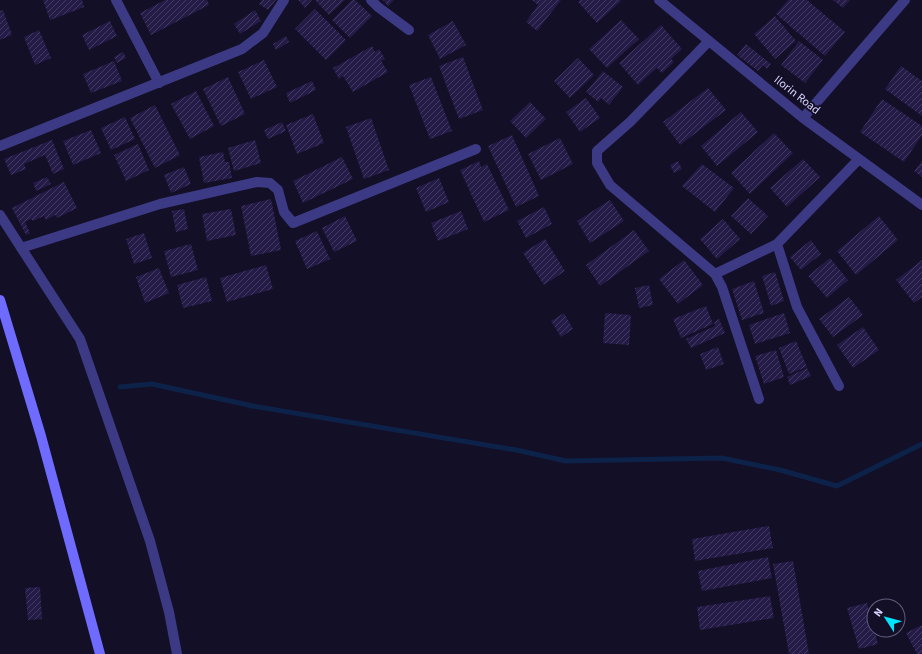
<svg xmlns="http://www.w3.org/2000/svg" width="922" height="654" viewBox="0 0 922 654" font-family="'Source Sans 3',sans-serif">
<style>
.lines{fill:none;stroke-linecap:round;stroke-linejoin:round}
.stream{stroke:#0c2248;stroke-width:5}
.building{fill:url(#building-hatch)}
.minor{stroke:#3d3a85;stroke-width:10}
.secondary{stroke:#6f6bff;stroke-width:10}
.labels{text-anchor:middle;dominant-baseline:central;stroke-width:4;stroke-linejoin:round;paint-order:stroke}
.street-label{font-size:12px;fill:#d9d4ff;stroke:#130f26}
</style>
<defs>
<pattern id="building-hatch" width="6" height="6" patternUnits="userSpaceOnUse"><rect width="6" height="6" fill="#241b47"/><path d="M-1 1l2-2M0 6l6-6M5 7l2-2" fill="none" stroke="#433b63"/></pattern>
</defs>
<rect width="100%" height="100%" fill="#130f26"/>
<g class="lines">
<!-- stream -->
<path class="stream" d="M120,387L152,384L253,406L516,450L566,461L722,458L780,470L837,486L922,444"/>
</g>
<!-- building -->
<path class="building" d="M43,0H82L84,7L50,20Z
M165,0H207L209,5L151,35L140,13Z
M262,0H276L268,10L259,4Z
M298,0H312L305,8Z
M315,0H345L329,15Z
M352,0H355L372,16L350,38L332,20Z
M383,0H394L388,6Z
M532,0H561L537,31L526,22L538,5Z
M580,0H620L621,1L597,23L578,2Z
M788,0H807L845,32L825,56L776,14Z
M833,0H850L843,8Z
M315,9L346,40L326,60L295,29Z
M3,10L12,35L0,40V11Z
M255,10L261,21L240,34L234,24Z
M775,16L796,41L775,59L754,34Z
M621,20L639,39L607,68L589,49Z
M110,21L117,36L89,50L82,35Z
M453,21L466,45L440,59L428,35Z
M661,25L682,49L671,59L674,62L662,73L657,68L638,85L619,63Z
M39,30L51,58L35,65L24,37Z
M286,36L289,42L276,50L273,44Z
M799,41L823,60L805,83L781,65Z
M746,44L771,64L767,69L763,65L758,71L737,55Z
M372,46L375,52L379,49L385,59L381,61L388,72L353,92L343,76L339,79L333,68Z
M123,52L126,58L117,63L114,57Z
M463,57L483,110L459,119L439,66Z
M578,58L594,75L570,98L554,81Z
M264,60L277,87L251,99L238,72Z
M114,61L122,81L91,93L83,74Z
M901,66L922,81V116L885,89Z
M603,71L623,87L609,105L601,98L598,102L586,92Z
M228,77L245,114L221,126L203,89Z
M431,77L452,131L430,139L409,85Z
M312,81L316,90L290,103L286,93Z
M708,88L726,110L680,145L663,122Z
M196,91L214,126L190,139L171,104Z
M586,98L600,118L580,132L566,112Z
M882,99L922,126V135L904,162L860,132Z
M530,102L546,119L526,138L510,121Z
M155,105L180,155L155,168L130,118Z
M741,112L758,132L717,166L701,146Z
M313,114L324,143L297,154L286,125Z
M125,117L135,139L111,150L101,128Z
M371,118L389,170L364,179L346,127Z
M282,122L286,131L268,139L264,130Z
M91,130L101,153L73,165L63,141Z
M774,133L793,153L750,194L731,173Z
M512,135L539,196L516,207L488,146Z
M560,138L573,164L541,180L528,154Z
M52,140L64,169L53,174L45,155L24,164L26,169L11,175L4,159Z
M255,140L261,163L234,171L228,148Z
M138,144L149,170L126,181L114,155Z
M223,152L225,162H229L232,178L204,183L199,157Z
M342,157L353,179L303,203L293,181Z
M803,159L820,177L787,207L770,188Z
M479,161L481,167L487,164L509,210L484,222L460,170Z
M678,161L682,169L674,173L670,165Z
M922,161V177L914,171Z
M702,164L734,188L715,212L682,186Z
M184,167L191,184L171,193L164,175Z
M47,177L51,184L36,191L33,183Z
M439,178L449,202L426,212L416,188Z
M64,182L77,208L57,218L55,215L46,220L44,216L33,221L31,219L25,222L30,233L26,235L12,208Z
M748,198L768,216L751,234L731,216Z
M271,199L281,250L251,256L241,206Z
M610,200L624,221L590,243L577,221Z
M544,207L552,224L526,238L517,221Z
M184,209L188,229L176,232L172,211Z
M231,209L236,235L207,241L202,214Z
M461,211L468,229L438,241L431,223Z
M345,216L357,241L334,252L322,228Z
M879,216L898,240L856,275L837,251Z
M723,219L740,239L717,259L700,239Z
M634,230L649,251L600,286L586,265Z
M317,231L330,259L307,269L295,241Z
M144,233L152,258L134,264L126,239Z
M545,239L565,271L544,285L523,253Z
M811,240L821,254L801,270L790,257Z
M191,244L198,270L171,277L164,251Z
M830,258L848,280L827,298L808,276Z
M684,260L703,285L678,304L659,279Z
M922,260V297L914,303L896,280Z
M266,265L273,289L227,302L220,278Z
M159,268L169,293L145,303L136,277Z
M775,272L784,301L771,306L762,276Z
M206,277L212,301L183,308L177,285Z
M754,281L764,313L742,320L732,289Z
M649,285L653,305L639,308L635,288Z
M849,297L863,315L833,337L819,319Z
M706,306L713,324L681,338L673,319Z
M564,313L573,329L561,337L551,321Z
M605,313L631,315L629,345L603,343Z
M784,313L790,333L755,344L749,325Z
M719,319L725,333L691,348L686,339L715,326L714,322Z
M863,327L879,350L853,368L837,345Z
M796,341L807,367L789,374L779,348Z
M718,347L724,364L706,370L700,354Z
M776,350L784,377L764,384L755,356Z
M807,368L811,376L790,385L787,377Z
M769,526L773,548L695,561L692,539Z
M768,557L772,578L702,591L698,571Z
M793,561L809,654H789L773,564Z
M40,587L42,619L28,620L25,588Z
M770,596L774,618L700,630L697,607Z
M867,603L878,644L859,649L847,608Z
M922,625V654H917L906,633Z"/>
<g class="lines">
<!-- minor -->
<path class="minor" d="M116,0L159,83
M371,0L378,7L409,30
M659,0L803,118L922,205
M709,41L630,122L597,151V163L610,185L715,274L722,287L759,399
M803,118L905,0
M0,146L242,49L263,33L284,0
M0,215L80,339L150,541L169,612L177,654
M777,244L797,307L839,386
M21,248L160,204L257,182L270,183L278,190L284,212L293,223L476,149
M715,274L777,244L859,159"/>
<!-- secondary -->
<path class="secondary" d="M0,300L41,436L100,654"/>
</g>
<g class="labels">
<!-- street labels -->
<g class="street-label">
<text transform="translate(797 95) rotate(38)">Ilorin Road</text>
</g>
</g>
<!-- north arrow -->
<g transform="translate(886 618) rotate(306)"><circle r="19" fill="#130f26" stroke="#625e7d"/>
<path d="M0-3L7 15L0 10L-7 15Z" fill="#00e5ff"/>
<text y="-6" font-size="11" font-weight="bold" text-anchor="middle" fill="#d9d4ff">N</text>
</g>
</svg>
